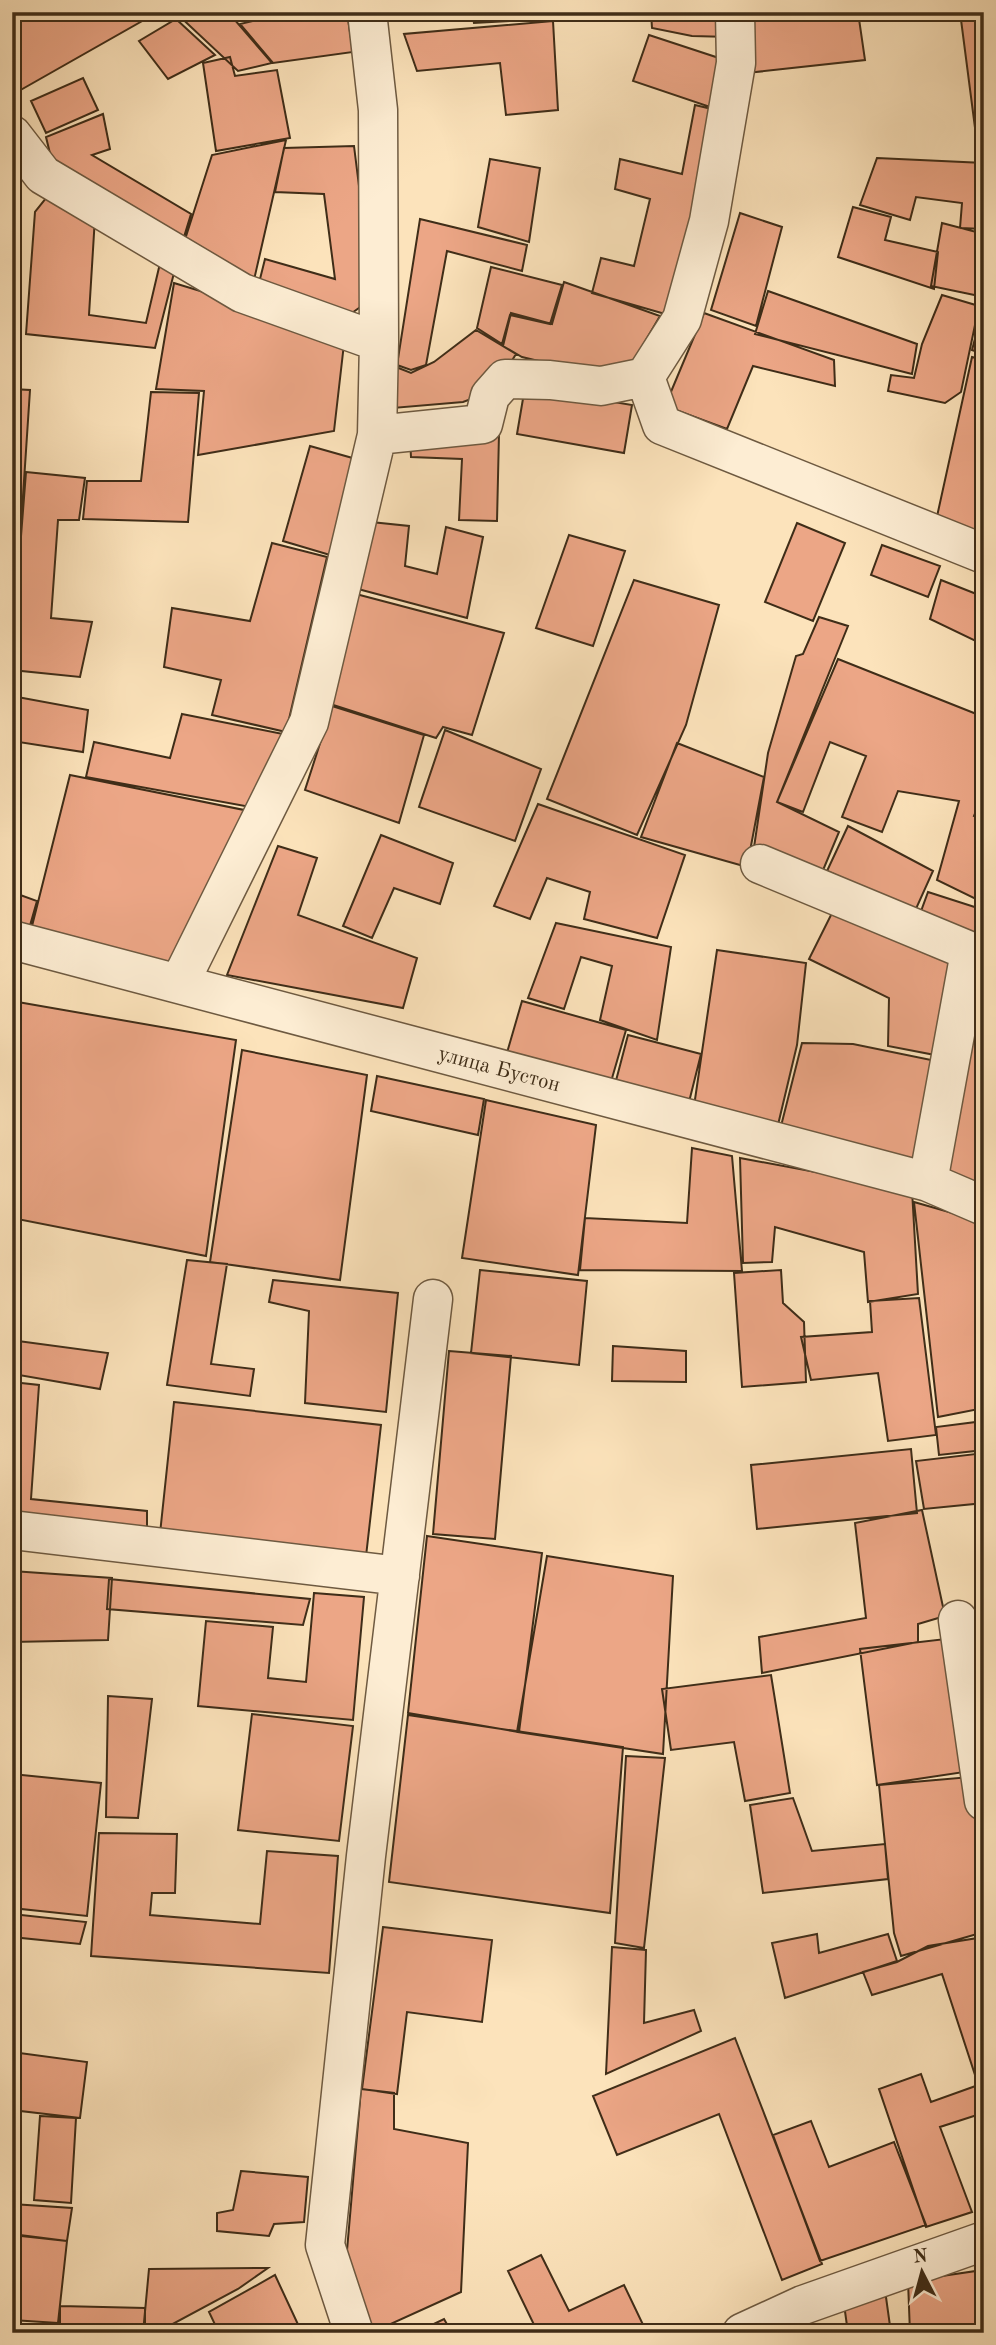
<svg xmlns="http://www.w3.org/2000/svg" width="996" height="2345" viewBox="0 0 996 2345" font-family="'Old Standard TT',serif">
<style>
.building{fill:#eca686;stroke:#3f2d18;stroke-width:2}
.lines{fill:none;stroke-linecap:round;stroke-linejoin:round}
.minor-casing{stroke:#6e5a41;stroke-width:41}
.minor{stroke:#fdedd3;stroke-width:38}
.labels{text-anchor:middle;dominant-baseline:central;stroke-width:7;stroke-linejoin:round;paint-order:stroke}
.street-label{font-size:21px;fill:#3f2d18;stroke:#fdedd3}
</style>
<rect width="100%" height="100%" fill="#fce3bb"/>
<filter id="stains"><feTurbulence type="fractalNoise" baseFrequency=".00286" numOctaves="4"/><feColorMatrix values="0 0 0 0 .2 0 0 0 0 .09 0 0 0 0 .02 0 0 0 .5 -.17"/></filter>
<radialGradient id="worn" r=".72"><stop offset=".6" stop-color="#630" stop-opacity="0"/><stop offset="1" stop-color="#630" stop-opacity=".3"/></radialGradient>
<!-- building -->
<path class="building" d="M12,12H158L17,92L12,85Z
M175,12H228L272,63L238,71Z
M290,12H347L353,52L273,63L240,24Z
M472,12H509L510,21L474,23Z
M651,12H727L730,37L692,36L652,28Z
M744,12H858L865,60L747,73Z
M960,12H984V152L978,151Z
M176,19L215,55L168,79L139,41Z
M553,21L558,110L506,115L500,63L417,71L404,34Z
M649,35L728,61L716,109L633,81Z
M230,57L235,76L277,70L290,138L216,151L203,63Z
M83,78L98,110L46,133L31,101Z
M695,105L720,111L672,316L592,293L601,258L634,266L650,199L615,189L620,159L682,174Z
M103,114L110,149L92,155L191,214L180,250L55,174L46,137Z
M286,140L251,293L181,252L212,155Z
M354,146L373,298L342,320L257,291L265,259L335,279L324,194L275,192L284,148Z
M12,151L15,152V234L12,233Z
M877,158L984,163V229L960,228L962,203L916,197L910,220L860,205Z
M490,159L540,168L529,242L478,227Z
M55,187L95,217L89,315L146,323L161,259L175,269L155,348L26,334L35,212Z
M853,207L891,217L885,240L938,252L934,289L838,257Z
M740,213L782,227L756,326L711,310Z
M420,219L527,245L522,271L447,251L426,365L411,370L397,365Z
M942,223L984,234V297L931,286Z
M491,267L562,285L550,324L510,315L502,344L477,328Z
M564,282L660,316L622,381L522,357L503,346L511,313L552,324Z
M174,283L345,335L334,431L198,455L204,391L156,389Z
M768,291L917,344L912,374L755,334Z
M942,295L979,306L961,392L945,403L888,391L891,375L914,378L922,344Z
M984,304V354L972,350Z
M704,313L834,360L835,386L753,366L727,429L665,406Z
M476,330L516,354L493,391L463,402L393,408L396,367L411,373L434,362Z
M972,357L984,360V535L936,521Z
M525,387L632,405L624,453L517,434Z
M12,389L30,390L19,557L12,556Z
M151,392L199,393L188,522L83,519L87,481H141Z
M499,434L497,521L459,520L462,459L411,457L410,438Z
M310,446L356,459L330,555L283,541Z
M26,472L85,478L79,520H58L51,618L92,622L80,677L12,670V560L19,562Z
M371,522L409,526L405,566L437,574L446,527L483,537L467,618L358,589Z
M797,523L845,543L813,621L765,602Z
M569,535L625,551L593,646L536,628Z
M272,543L327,557L286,732L212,715L221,680L164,667L172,608L250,621Z
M882,545L940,566L928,597L871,575Z
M634,580L719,605L686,725L637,835L547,799Z
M941,580L984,597V645L930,619Z
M356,594L504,633L472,735L443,727L436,738L327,703Z
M819,617L848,626L777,802L839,832L821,875L753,854L768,753L796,656L803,654Z
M838,659L984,717V792L974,816L984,820V903L937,880L959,801L898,791L882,832L842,817L866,756L830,742L803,812L777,802Z
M12,696L88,710L83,752L12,741Z
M332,706L424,735L399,823L305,790Z
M182,714L288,735L273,811L86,777L94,742L170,758Z
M445,730L541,769L515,841L419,807Z
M677,743L764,777L747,867L641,837Z
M70,775L264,814L206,972L31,930Z
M538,804L685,855L657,938L584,919L590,892L547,878L530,919L494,906Z
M848,826L933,871L915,911L827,871Z
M381,835L453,863L440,904L394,888L372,938L343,926Z
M278,846L317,858L298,915L417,958L403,1008L227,975Z
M12,892L37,901L29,929L12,925Z
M928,892L984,910V943L920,914Z
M835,907L961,961L935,1055L888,1046L889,998L809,959Z
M556,923L671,947L657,1040L600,1020L612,966L581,957L564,1009L528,998Z
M717,950L806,963L797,1045L777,1129L693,1113Z
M984,970V1186L935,1167Z
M12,1001L236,1040L206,1256L12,1218Z
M522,1001L626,1030L608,1092L504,1063Z
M628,1035L701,1054L687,1110L613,1092Z
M802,1043L853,1044L936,1061L914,1166L780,1130Z
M242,1050L367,1075L340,1280L210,1262Z
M377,1076L484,1099L478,1135L371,1111Z
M486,1100L596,1125L578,1275L462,1258Z
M692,1148L732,1156L742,1271L580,1270L585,1218L687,1223Z
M740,1158L912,1190L918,1294L868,1302L864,1252L775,1227L772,1262L743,1263Z
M914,1202L984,1222V1345L975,1346L979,1409L938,1417Z
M187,1260L227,1264L211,1364L254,1369L250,1396L167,1385Z
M480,1270L587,1281L579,1365L471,1353Z
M781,1270L783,1303L804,1322L806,1382L742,1387L734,1273Z
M273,1280L398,1293L386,1412L305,1403L309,1311L269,1302Z
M919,1298L936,1435L888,1441L878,1373L811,1380L801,1337L872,1332L870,1301Z
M18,1341L108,1353L100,1389L13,1374Z
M613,1346L686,1351V1382L612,1381Z
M449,1351L511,1356L495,1539L433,1534Z
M12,1382L39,1385L31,1499L147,1511V1543L12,1529Z
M174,1402L381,1425L365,1565L159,1543Z
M984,1421V1450L939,1455L936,1427Z
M911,1449L917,1513L757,1529L751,1465Z
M984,1453V1503L924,1509L916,1461Z
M922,1510L945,1616L918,1624V1642L762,1673L759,1637L866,1618L855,1523Z
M427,1536L542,1553L519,1732L408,1713Z
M547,1556L673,1576L663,1754L517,1732Z
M12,1571L112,1578L108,1640L12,1642Z
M109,1579L310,1599L303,1625L107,1609Z
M314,1593L364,1597L353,1720L198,1706L206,1621L273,1627L268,1678L306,1682Z
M954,1638L971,1771L877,1785L860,1649Z
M771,1675L790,1793L745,1801L734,1742L671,1750L662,1689Z
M108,1696L152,1699L138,1818L106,1817Z
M252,1714L353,1726L339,1841L238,1830Z
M408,1715L623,1747L610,1913L389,1882Z
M626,1756L665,1758L644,1948L615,1943Z
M12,1774L101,1783L87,1916L12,1908Z
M970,1777L984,1862V1932L901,1956L894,1933L879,1785Z
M793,1798L812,1851L885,1844L888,1879L763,1893L750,1805Z
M99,1833L177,1834L175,1893H152L150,1915L260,1924L267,1851L338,1856L329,1973L91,1956Z
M12,1914L86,1922L80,1944L12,1937Z
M383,1927L492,1940L482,2022L407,2012L397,2094L362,2089Z
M817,1934L819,1953L888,1934L897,1961L785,1998L772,1943Z
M984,1937V2079L977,2081L942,1974L872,1995L863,1972L897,1962L928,1946Z
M612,1947L646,1950L644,2023L694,2010L701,2031L606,2074Z
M735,2038L822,2264L782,2280L719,2114L617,2155L593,2096Z
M12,2052L87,2062L80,2118L12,2110Z
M921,2074L931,2102L984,2083V2125L980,2114L940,2127L972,2212L926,2227L879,2089Z
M361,2089L394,2093V2129L468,2143L461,2292L371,2333L346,2262Z
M40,2116L76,2118L71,2203L34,2200Z
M811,2121L829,2167L894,2142L926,2225L820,2261L773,2135Z
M241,2171L308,2177L304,2222L274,2224L269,2236L217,2231V2213L233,2210Z
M12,2204L72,2208L67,2241L12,2234Z
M12,2235L67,2241L58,2323L12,2320Z
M541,2255L569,2311L624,2285L647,2333H538L508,2271Z
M268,2268L238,2289L156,2333H143L149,2269Z
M976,2271L984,2333H910L908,2281Z
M275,2275L302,2333H219L209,2312Z
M885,2290L891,2333H848L843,2297Z
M60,2306L145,2308V2333H60Z
M444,2319L452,2333H415Z"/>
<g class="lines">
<defs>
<path id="minor" d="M367,12L378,110L379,342
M12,135L43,175L242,293L379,342L377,435L309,722L180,982
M645,377L662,425L984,554
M377,435L483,424L490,396L505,379L550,380L601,386L645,377L682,319L709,221L736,63L735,12
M760,864L984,957
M12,940L928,1182L984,1206
M928,1182L970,952
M12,1530L400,1576
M958,1620L984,1801
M354,2333L325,2245L366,1856L433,1299
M742,2333L803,2305L984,2241"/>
</defs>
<!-- minor casing -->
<use href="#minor" class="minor-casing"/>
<!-- minor -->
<use href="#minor" class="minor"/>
</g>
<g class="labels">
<!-- street labels -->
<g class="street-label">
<text transform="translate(499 1070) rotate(15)">улица Бустон</text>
</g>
</g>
<!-- margin -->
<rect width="996" height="2345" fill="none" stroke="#fce3bb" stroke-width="42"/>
<rect x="14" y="14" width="968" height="2317" fill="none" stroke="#3f2d18" stroke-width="3.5"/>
<rect x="21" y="21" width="954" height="2303" fill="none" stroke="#3f2d18" stroke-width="2"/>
<!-- north arrow -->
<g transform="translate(922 2272) rotate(354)" stroke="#fdedd3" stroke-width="5" paint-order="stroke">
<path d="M0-5L12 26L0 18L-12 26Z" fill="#3f2d18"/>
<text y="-10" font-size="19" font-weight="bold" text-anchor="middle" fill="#3f2d18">N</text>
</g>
<rect width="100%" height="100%" filter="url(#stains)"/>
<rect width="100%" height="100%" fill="url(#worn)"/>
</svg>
